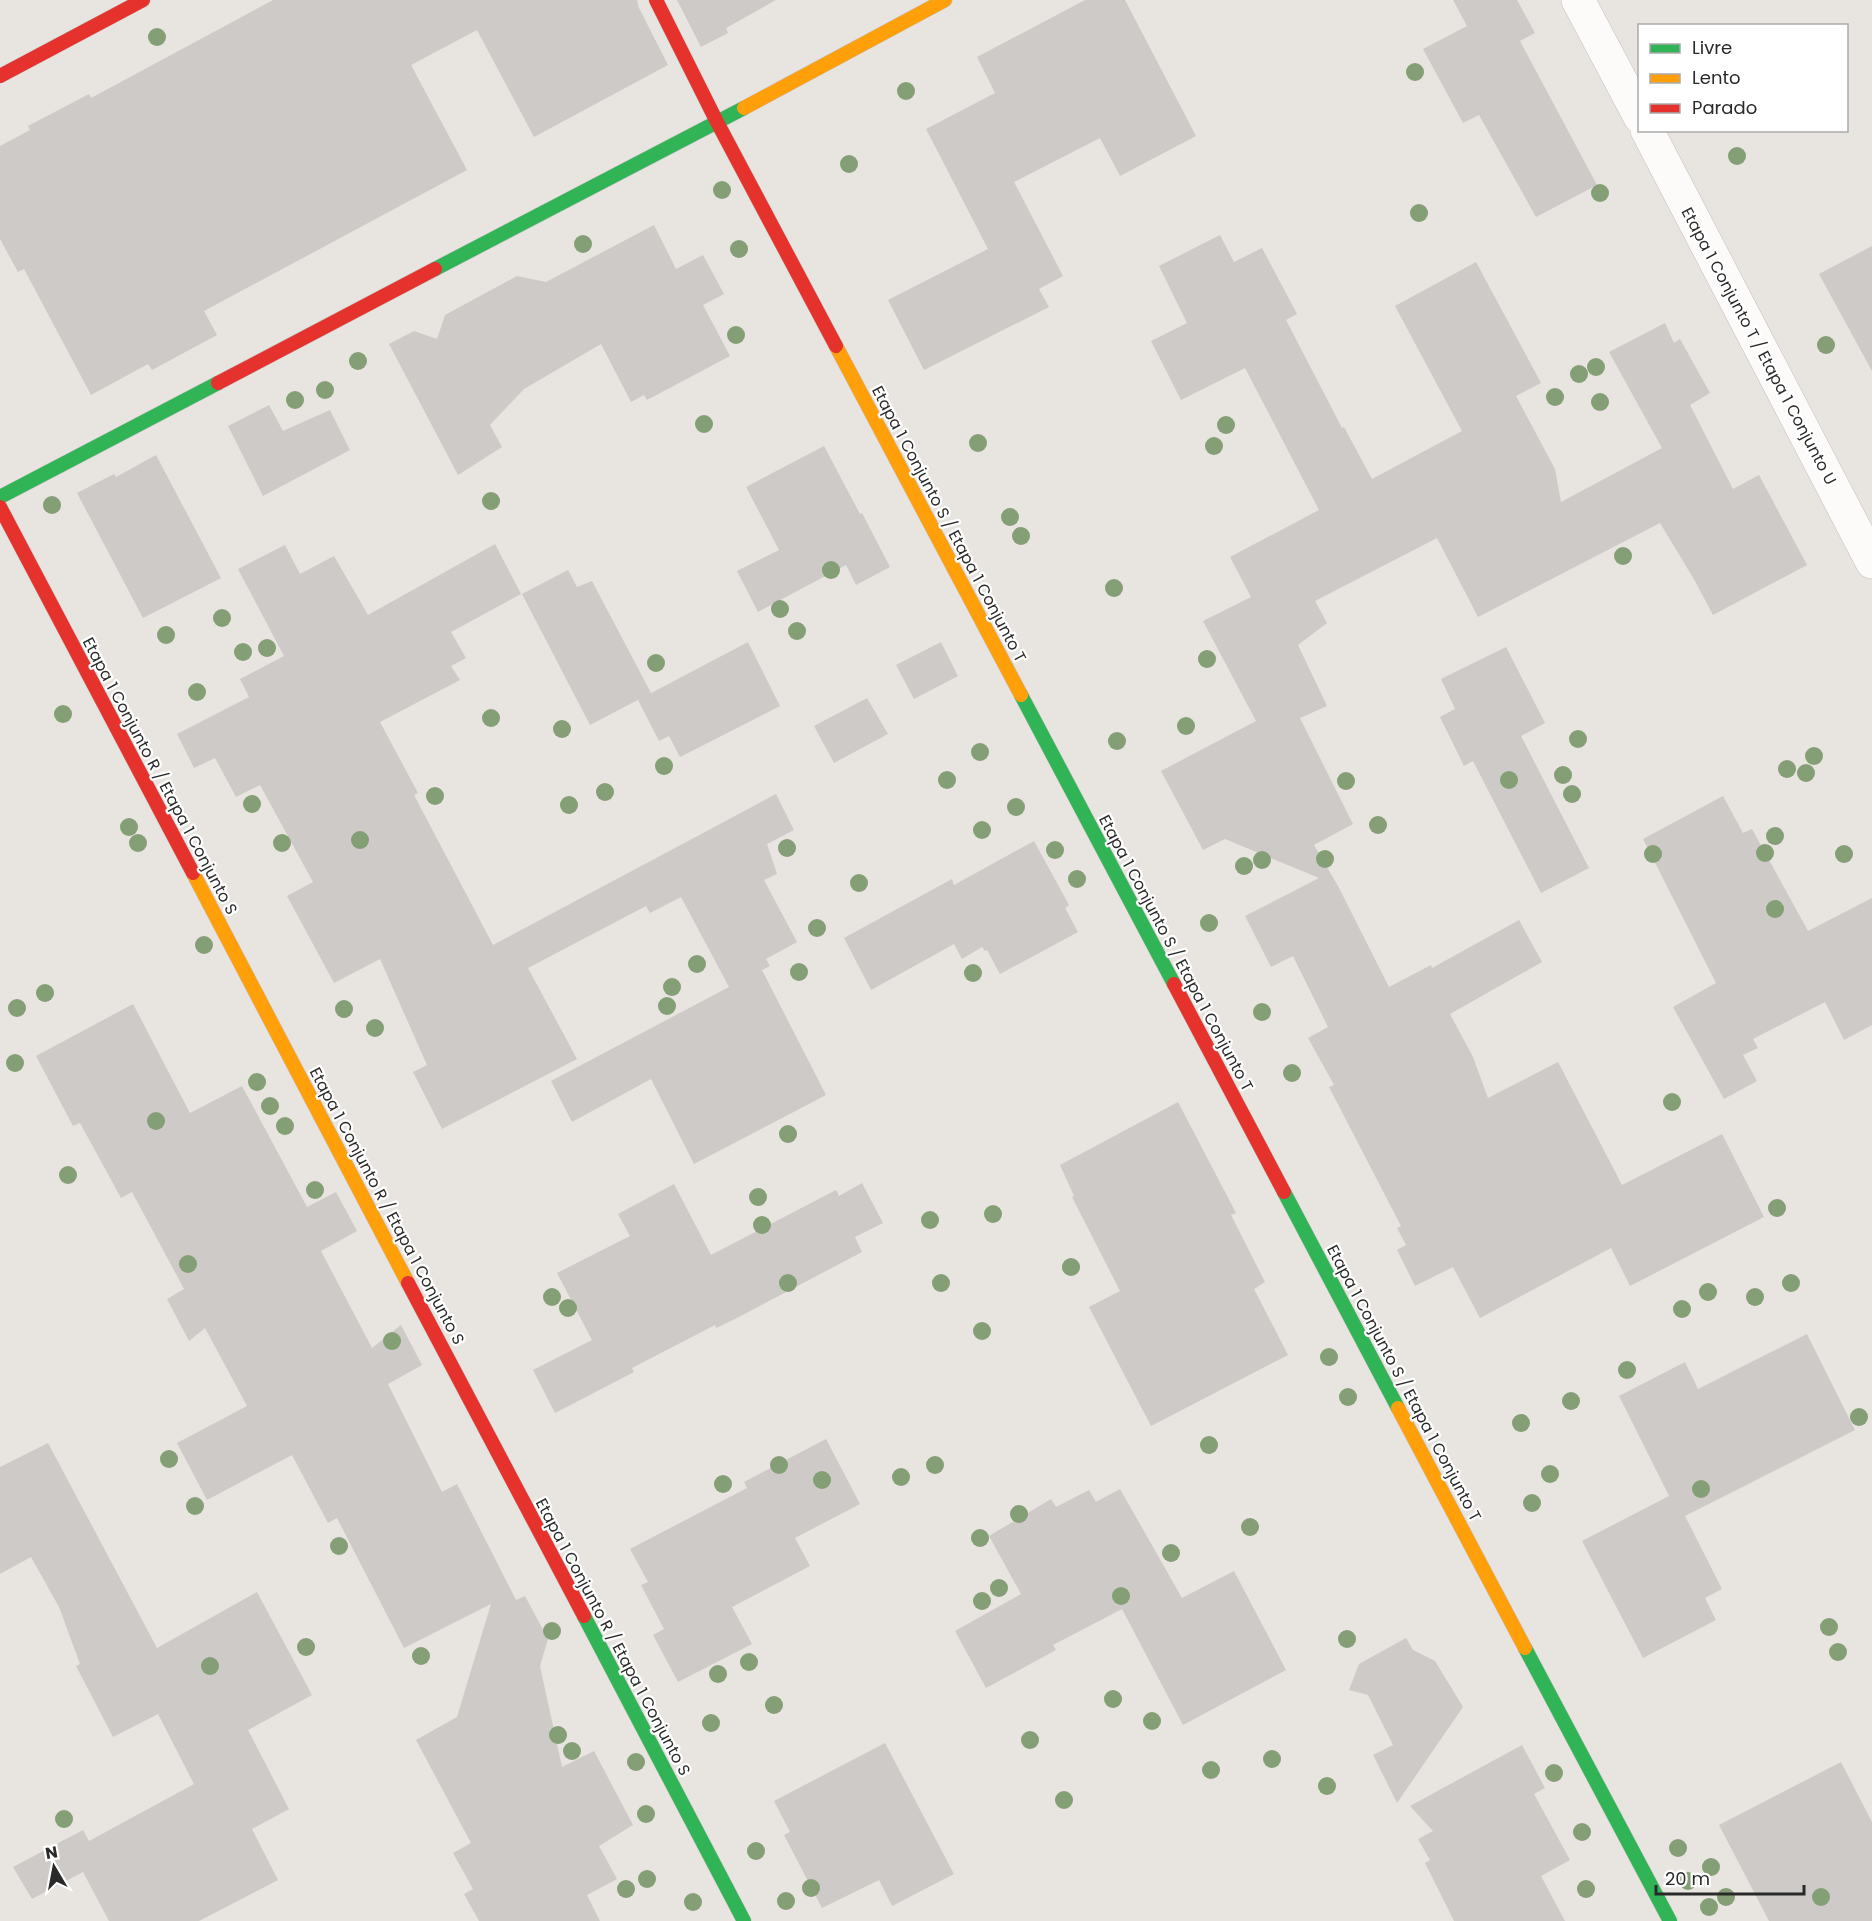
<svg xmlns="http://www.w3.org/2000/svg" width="1872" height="1921" viewBox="0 0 1872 1921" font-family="Poppins,sans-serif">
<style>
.building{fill:#cdcac7}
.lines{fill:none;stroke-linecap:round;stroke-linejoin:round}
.street-casing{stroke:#c2c1c1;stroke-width:34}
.fast-casing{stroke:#c2c1c1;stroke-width:15}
.slow-casing{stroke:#c2c1c1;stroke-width:15}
.jam-casing{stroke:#c2c1c1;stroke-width:15}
.street{stroke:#fcfbfa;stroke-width:33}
.fast{stroke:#30b455;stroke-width:14}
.slow{stroke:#ff9f0a;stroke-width:14}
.jam{stroke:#e5322d;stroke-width:14}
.tree{fill:#849e75}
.labels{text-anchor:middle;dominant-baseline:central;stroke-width:4.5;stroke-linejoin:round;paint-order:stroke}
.street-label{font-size:16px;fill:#2a2a2a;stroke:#fff}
</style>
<rect width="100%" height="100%" fill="#e8e4e0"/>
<!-- building -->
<path class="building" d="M273,0H637L639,8L668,65L534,137L477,30L411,65L467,170L204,311L217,335L152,370L148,364L91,395L24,269L18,272L0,239V146L30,130L28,126L89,94L91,98Z
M677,0H776L726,28L728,33L701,47Z
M1085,0H1125L1196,136L1120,176L1100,138L1014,182L1063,276L1039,289L1049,307L924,370L888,300L988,249L926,129L995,93L977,57Z
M1453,0H1517L1535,33L1520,41L1597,185L1536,217L1479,115L1463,123L1423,49L1467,26Z
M654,225L676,269L703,255L724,294L703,305L730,356L647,400L644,395L631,402L601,344L524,389L490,425L502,447L458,475L389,344L414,331L437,339L445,315L517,276L546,282Z
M1220,235L1234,262L1262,248L1297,314L1286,320L1342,428L1344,427L1372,479L1462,431L1395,306L1476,262L1541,383L1516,396L1555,469L1561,502L1662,448L1609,352L1665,323L1674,343L1680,339L1710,393L1690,405L1733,489L1759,475L1807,565L1713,615L1695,581L1660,523L1478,617L1437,538L1315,601L1327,623L1298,645L1327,706L1300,718L1353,824L1314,845L1338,886L1389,987L1431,965L1432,968L1519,920L1542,962L1450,1014L1473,1057L1488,1098L1558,1062L1622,1185L1722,1134L1764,1217L1630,1286L1611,1248L1480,1318L1453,1267L1415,1286L1397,1250L1406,1245L1397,1228L1401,1226L1329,1087L1334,1085L1308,1038L1328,1027L1293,956L1271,967L1245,916L1319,878L1225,839L1203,850L1161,771L1256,721L1203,621L1251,597L1230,557L1319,510L1245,368L1181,400L1151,341L1187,323L1159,266Z
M1872,246V371L1819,274Z
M269,405L283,431L330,410L350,450L263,496L228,426Z
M824,446L860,514L862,513L890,567L856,585L846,565L758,612L737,571L779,550L746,487Z
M156,455L221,578L143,618L77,493L114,474L116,477Z
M495,544L521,594L451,632L466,658L451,666L460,680L380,722L418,793L414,795L493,945L776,794L794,830L767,844L777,874L764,880L797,942L766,959L770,966L762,970L826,1095L694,1164L651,1079L572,1122L551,1081L729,987L681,897L650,913L646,906L528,968L577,1059L442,1129L413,1072L427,1065L380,959L334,983L287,896L313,882L260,785L236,797L215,758L194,768L177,734L249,697L240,679L284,656L238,569L285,545L300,574L334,556L368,615Z
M568,570L577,587L592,581L651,693L590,725L522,594Z
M748,642L780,706L680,757L669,736L659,741L638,700Z
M941,642L958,676L914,699L896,665Z
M1506,647L1545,723L1521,736L1589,868L1541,893L1473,761L1464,766L1440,717L1455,709L1441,679Z
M867,698L888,734L834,763L814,726Z
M1723,796L1743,833L1752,829L1808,931L1872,898V1025L1844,1040L1825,1002L1753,1039L1758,1048L1743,1055L1757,1081L1724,1099L1673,1007L1716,983L1643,839Z
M1034,841L1069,905L1065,908L1078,932L1000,974L987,950L985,951L982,947L962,959L954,944L871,990L844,938L952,879L954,885Z
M133,1004L190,1113L242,1086L307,1207L336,1192L357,1231L321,1251L372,1348L401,1325L422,1365L388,1384L442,1492L457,1484L516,1600L525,1596L548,1639L540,1666L562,1767L594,1751L633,1825L599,1846L617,1879L587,1895L600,1921H479L464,1894L473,1889L453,1853L471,1843L416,1740L457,1717L491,1604L404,1648L337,1518L328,1523L292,1455L207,1500L177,1443L247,1406L205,1328L189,1341L167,1299L184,1289L132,1192L121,1198L80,1123L73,1126L36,1056Z
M1178,1102L1236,1213L1231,1215L1265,1282L1254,1289L1288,1355L1151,1426L1089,1307L1120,1291L1072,1197L1074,1196L1060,1165Z
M862,1183L883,1223L855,1237L862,1252L735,1319L716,1328L715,1325L632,1368L634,1372L555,1413L533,1370L592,1340L557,1273L630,1236L618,1214L674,1184L711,1255L836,1190L839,1196Z
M1807,1334L1855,1430L1685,1516L1722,1589L1705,1598L1716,1620L1643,1658L1582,1541L1669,1496L1619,1396L1685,1362L1698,1389Z
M826,1439L860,1504L795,1538L810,1566L732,1607L752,1644L678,1682L653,1635L664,1629L641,1585L648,1582L630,1549L747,1488L744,1482Z
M48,1443L157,1648L257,1592L312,1695L248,1730L289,1809L252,1829L278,1880L199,1921H109L83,1872L32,1899L13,1867L83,1830L89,1841L194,1784L158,1714L113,1737L76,1666L80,1664L59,1607L31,1557L0,1574V1467Z
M1120,1489L1182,1598L1234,1571L1286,1670L1183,1725L1122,1609L1053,1645L1056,1650L986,1688L955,1631L1021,1594L989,1536L1051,1499L1056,1507L1089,1490L1096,1502Z
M1406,1638L1413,1650L1435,1661L1463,1707L1397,1803L1373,1755L1393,1745L1368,1695L1349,1690L1359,1664Z
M885,1743L954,1874L892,1906L879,1880L822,1908L784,1835L790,1832L774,1801Z
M1522,1745L1545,1788L1534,1794L1570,1860L1541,1876L1565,1921H1454L1425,1863L1430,1860L1418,1839L1433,1831L1410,1806Z
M1841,1762L1872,1822V1921H1769L1719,1825Z"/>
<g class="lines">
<defs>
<path id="street" d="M1578,0L1640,117
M1647,130L1872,562"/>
<path id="fast" d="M435,269L744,108
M0,497L218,383
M1021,695L1174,984
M1284,1192L1398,1408
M584,1616L744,1921
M1525,1648L1670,1921"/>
<path id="slow" d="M744,108L945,0
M836,346L1021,695
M193,873L408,1283
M1398,1408L1525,1648"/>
<path id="jam" d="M656,0L717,122L836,346
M0,76L143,0
M218,383L435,269
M0,507L193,873
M1174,984L1284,1192
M408,1283L584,1616"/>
</defs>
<!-- street casing -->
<use href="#street" class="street-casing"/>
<!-- fast casing -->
<use href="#fast" class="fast-casing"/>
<!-- slow casing -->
<use href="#slow" class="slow-casing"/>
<!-- jam casing -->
<use href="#jam" class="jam-casing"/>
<!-- street -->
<use href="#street" class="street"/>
<!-- fast -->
<use href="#fast" class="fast"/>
<!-- slow -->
<use href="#slow" class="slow"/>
<!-- jam -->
<use href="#jam" class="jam"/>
</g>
<!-- trees -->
<g class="tree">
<circle cx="157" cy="37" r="9"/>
<circle cx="1415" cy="72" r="9"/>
<circle cx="906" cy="91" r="9"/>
<circle cx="1737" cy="156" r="9"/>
<circle cx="849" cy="164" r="9"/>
<circle cx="722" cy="190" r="9"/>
<circle cx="1600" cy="193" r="9"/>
<circle cx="1419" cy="213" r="9"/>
<circle cx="583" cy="244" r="9"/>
<circle cx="739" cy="249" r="9"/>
<circle cx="736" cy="335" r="9"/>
<circle cx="1826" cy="345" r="9"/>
<circle cx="358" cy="361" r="9"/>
<circle cx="1596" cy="367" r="9"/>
<circle cx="1579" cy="374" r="9"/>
<circle cx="325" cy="390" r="9"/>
<circle cx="1555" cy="397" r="9"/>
<circle cx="295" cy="400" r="9"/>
<circle cx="1600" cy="402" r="9"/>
<circle cx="704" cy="424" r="9"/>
<circle cx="1226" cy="425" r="9"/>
<circle cx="978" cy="443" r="9"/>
<circle cx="1214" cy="446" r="9"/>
<circle cx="491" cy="501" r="9"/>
<circle cx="52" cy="505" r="9"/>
<circle cx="1010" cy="517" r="9"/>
<circle cx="1021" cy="536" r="9"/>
<circle cx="1623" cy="556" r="9"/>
<circle cx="831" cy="570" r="9"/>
<circle cx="1114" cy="588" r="9"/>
<circle cx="780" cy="609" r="9"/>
<circle cx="222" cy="618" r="9"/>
<circle cx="797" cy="631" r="9"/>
<circle cx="166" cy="635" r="9"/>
<circle cx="267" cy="648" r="9"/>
<circle cx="243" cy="652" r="9"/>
<circle cx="1207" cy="659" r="9"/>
<circle cx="656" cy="663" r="9"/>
<circle cx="197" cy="692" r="9"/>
<circle cx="63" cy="714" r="9"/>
<circle cx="491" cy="718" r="9"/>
<circle cx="1186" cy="726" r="9"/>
<circle cx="562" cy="729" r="9"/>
<circle cx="1578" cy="739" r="9"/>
<circle cx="1117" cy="741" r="9"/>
<circle cx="980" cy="752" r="9"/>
<circle cx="1814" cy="756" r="9"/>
<circle cx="664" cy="766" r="9"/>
<circle cx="1787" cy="769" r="9"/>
<circle cx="1806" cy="773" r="9"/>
<circle cx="1563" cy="775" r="9"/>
<circle cx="947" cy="780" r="9"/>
<circle cx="1509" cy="780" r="9"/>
<circle cx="1346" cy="781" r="9"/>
<circle cx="605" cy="792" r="9"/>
<circle cx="1572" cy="794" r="9"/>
<circle cx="435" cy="796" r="9"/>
<circle cx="252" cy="804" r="9"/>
<circle cx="569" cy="805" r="9"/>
<circle cx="1016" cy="807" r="9"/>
<circle cx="1378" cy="825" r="9"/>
<circle cx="129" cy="827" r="9"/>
<circle cx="982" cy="830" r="9"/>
<circle cx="1775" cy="836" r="9"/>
<circle cx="360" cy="840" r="9"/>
<circle cx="138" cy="843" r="9"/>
<circle cx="282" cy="843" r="9"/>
<circle cx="787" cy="848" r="9"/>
<circle cx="1055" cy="850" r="9"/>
<circle cx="1765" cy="853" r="9"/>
<circle cx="1653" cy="854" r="9"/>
<circle cx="1844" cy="854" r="9"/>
<circle cx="1325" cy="859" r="9"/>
<circle cx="1262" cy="860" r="9"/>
<circle cx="1244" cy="866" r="9"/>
<circle cx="1077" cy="879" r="9"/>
<circle cx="859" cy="883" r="9"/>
<circle cx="1775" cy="909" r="9"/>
<circle cx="1209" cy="923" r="9"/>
<circle cx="817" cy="928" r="9"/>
<circle cx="204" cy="945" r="9"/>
<circle cx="697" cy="964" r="9"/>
<circle cx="799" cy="972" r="9"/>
<circle cx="973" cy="973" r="9"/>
<circle cx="672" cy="987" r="9"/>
<circle cx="45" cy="993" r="9"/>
<circle cx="667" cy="1006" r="9"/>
<circle cx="17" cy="1008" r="9"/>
<circle cx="344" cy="1009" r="9"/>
<circle cx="1262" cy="1012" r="9"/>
<circle cx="375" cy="1028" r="9"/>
<circle cx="15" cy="1063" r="9"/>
<circle cx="1292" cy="1073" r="9"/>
<circle cx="257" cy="1082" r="9"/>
<circle cx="1672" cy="1102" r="9"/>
<circle cx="270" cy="1106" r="9"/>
<circle cx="156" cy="1121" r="9"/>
<circle cx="285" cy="1126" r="9"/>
<circle cx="788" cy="1134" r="9"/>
<circle cx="68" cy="1175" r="9"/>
<circle cx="315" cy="1190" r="9"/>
<circle cx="758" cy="1197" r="9"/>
<circle cx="1777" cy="1208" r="9"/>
<circle cx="993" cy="1214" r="9"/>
<circle cx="930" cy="1220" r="9"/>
<circle cx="762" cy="1225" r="9"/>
<circle cx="188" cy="1264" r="9"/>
<circle cx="1071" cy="1267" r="9"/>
<circle cx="788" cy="1283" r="9"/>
<circle cx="941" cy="1283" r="9"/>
<circle cx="1791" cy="1283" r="9"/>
<circle cx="1708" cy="1292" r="9"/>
<circle cx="552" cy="1297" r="9"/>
<circle cx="1755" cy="1297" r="9"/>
<circle cx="568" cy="1308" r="9"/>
<circle cx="1682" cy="1309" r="9"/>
<circle cx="982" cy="1331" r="9"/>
<circle cx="392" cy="1341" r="9"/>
<circle cx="1329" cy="1357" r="9"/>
<circle cx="1627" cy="1370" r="9"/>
<circle cx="1348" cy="1397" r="9"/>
<circle cx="1571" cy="1401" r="9"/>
<circle cx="1859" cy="1417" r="9"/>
<circle cx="1521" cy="1423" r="9"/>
<circle cx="1209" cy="1445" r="9"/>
<circle cx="169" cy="1459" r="9"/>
<circle cx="779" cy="1465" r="9"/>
<circle cx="935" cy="1465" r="9"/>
<circle cx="1550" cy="1474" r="9"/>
<circle cx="901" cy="1477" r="9"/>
<circle cx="822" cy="1480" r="9"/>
<circle cx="723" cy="1484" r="9"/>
<circle cx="1701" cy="1489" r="9"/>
<circle cx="1532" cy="1503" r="9"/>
<circle cx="195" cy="1506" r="9"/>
<circle cx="1019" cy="1514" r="9"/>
<circle cx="1250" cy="1527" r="9"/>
<circle cx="980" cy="1538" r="9"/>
<circle cx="339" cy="1546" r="9"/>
<circle cx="1171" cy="1553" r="9"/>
<circle cx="999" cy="1588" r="9"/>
<circle cx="1121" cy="1596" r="9"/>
<circle cx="982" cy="1601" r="9"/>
<circle cx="1829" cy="1627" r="9"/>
<circle cx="552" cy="1631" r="9"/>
<circle cx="1347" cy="1639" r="9"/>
<circle cx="306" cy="1647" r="9"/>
<circle cx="1838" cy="1652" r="9"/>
<circle cx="421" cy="1656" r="9"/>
<circle cx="749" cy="1662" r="9"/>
<circle cx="210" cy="1666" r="9"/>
<circle cx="718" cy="1674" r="9"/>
<circle cx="1113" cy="1699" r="9"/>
<circle cx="774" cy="1705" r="9"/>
<circle cx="1152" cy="1721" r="9"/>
<circle cx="711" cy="1723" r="9"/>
<circle cx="558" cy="1735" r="9"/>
<circle cx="1030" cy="1740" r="9"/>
<circle cx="572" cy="1751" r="9"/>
<circle cx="1272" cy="1759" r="9"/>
<circle cx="636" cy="1762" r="9"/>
<circle cx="1211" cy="1770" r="9"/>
<circle cx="1554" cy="1773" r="9"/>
<circle cx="1327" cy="1786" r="9"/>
<circle cx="1064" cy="1800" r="9"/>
<circle cx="646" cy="1814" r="9"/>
<circle cx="64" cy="1819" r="9"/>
<circle cx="1582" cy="1832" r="9"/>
<circle cx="1678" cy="1848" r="9"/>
<circle cx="756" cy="1851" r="9"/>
<circle cx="1711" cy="1867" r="9"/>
<circle cx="647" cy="1879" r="9"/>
<circle cx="1688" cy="1881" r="9"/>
<circle cx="811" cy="1888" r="9"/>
<circle cx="626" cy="1889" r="9"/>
<circle cx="1586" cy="1889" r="9"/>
<circle cx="1726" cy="1897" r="9"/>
<circle cx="1821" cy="1897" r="9"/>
<circle cx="786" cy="1901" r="9"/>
<circle cx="693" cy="1902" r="9"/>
<circle cx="1709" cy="1907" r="9"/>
</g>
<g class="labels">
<!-- street labels -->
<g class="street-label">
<text transform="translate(1759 346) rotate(62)">Etapa 1 Conjunto T / Etapa 1 Conjunto U</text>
<text transform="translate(949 524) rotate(62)">Etapa 1 Conjunto S / Etapa 1 Conjunto T</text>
<text transform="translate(160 776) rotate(62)">Etapa 1 Conjunto R / Etapa 1 Conjunto S</text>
<text transform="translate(1176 953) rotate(62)">Etapa 1 Conjunto S / Etapa 1 Conjunto T</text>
<text transform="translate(387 1206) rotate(62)">Etapa 1 Conjunto R / Etapa 1 Conjunto S</text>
<text transform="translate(1404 1383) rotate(62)">Etapa 1 Conjunto S / Etapa 1 Conjunto T</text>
<text transform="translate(613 1637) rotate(62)">Etapa 1 Conjunto R / Etapa 1 Conjunto S</text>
</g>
</g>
<!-- legend -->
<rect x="1638" y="24" width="210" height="108" fill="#ffffff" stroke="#aaaaaa" stroke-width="1.5"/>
<rect x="1650" y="44" width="30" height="9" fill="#30b455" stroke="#aaaaaa" stroke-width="1.5"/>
<text x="1692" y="54" font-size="18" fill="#2a2a2a">Livre</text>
<rect x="1650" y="74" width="30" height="9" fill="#ff9f0a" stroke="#aaaaaa" stroke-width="1.5"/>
<text x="1692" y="84" font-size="18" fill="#2a2a2a">Lento</text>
<rect x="1650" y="104" width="30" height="9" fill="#e5322d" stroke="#aaaaaa" stroke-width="1.5"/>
<text x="1692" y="114" font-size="18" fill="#2a2a2a">Parado</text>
<!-- north arrow -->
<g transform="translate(54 1867) rotate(350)" stroke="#ffffff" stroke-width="4.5" paint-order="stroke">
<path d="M0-4.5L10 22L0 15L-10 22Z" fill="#2a2a2a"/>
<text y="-9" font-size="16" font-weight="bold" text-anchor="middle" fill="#2a2a2a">N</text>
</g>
<!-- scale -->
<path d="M1656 1885v9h148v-9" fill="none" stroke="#2a2a2a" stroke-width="3"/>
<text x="1665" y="1885" font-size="18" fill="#2a2a2a" stroke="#ffffff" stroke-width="4.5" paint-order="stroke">20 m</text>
</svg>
